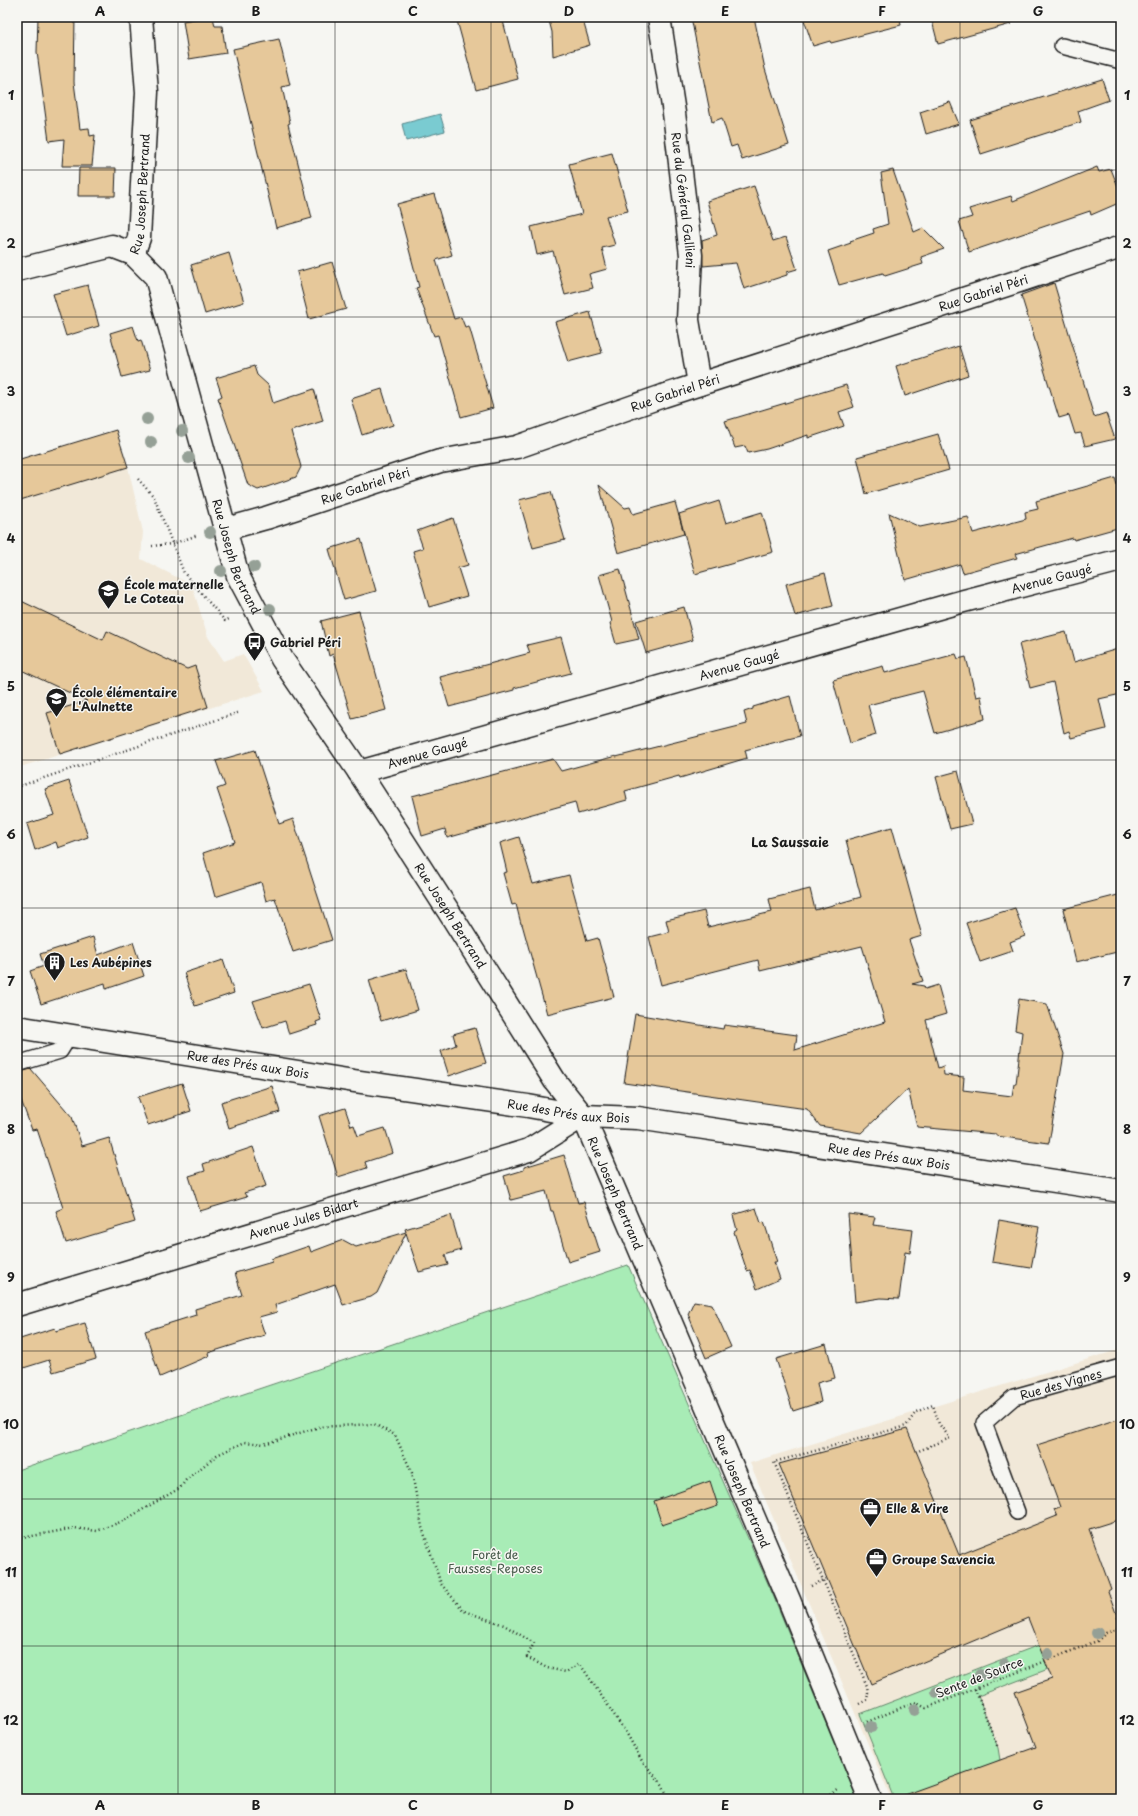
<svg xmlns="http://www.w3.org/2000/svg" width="1138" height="1816" viewBox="0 0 1138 1816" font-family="'Playpen Sans',sans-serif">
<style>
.built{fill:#f1e8d8}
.green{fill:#a8ecb6;stroke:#628469}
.water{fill:#7acbd1;stroke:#548589}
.building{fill:#e6c89a;stroke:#1c1c1c}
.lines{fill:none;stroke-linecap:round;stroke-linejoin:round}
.service-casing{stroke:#1c1c1c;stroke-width:18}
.minor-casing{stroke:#1c1c1c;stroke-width:25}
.path{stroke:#1c1c1c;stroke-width:2.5;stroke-dasharray:1 3;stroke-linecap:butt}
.service{stroke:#f6f6f2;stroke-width:15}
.minor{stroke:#f6f6f2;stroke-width:22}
.tree{fill:#95a096}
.grid{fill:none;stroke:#1c1c1c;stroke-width:1;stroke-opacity:0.55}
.labels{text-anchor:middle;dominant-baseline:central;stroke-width:3;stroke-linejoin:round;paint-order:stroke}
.street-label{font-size:12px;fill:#1c1c1c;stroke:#f6f6f2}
.poi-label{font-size:12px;font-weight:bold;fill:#1c1c1c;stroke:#f6f6f2;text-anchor:start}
.park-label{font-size:12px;fill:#465a4a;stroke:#f6f6f2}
.neighbourhood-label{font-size:13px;font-weight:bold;fill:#1c1c1c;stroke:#f6f6f2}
.neatline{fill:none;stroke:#1c1c1c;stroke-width:1.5}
.grid-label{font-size:13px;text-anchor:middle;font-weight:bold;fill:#1c1c1c}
</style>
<rect width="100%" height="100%" fill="#f6f6f2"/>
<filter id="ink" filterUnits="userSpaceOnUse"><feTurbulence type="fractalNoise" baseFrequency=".025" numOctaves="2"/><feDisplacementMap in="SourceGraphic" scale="8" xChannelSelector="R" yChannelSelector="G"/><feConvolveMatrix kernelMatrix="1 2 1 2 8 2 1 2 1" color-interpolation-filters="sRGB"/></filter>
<g filter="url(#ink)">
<!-- built -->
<path class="built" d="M116,430L128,467L143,532L141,559L192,585L208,637L224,661L243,654L264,691L17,768V460Z
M1121,1349V1799H891L750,1463Z"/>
<!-- green -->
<path class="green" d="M628,1265L773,1595L857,1799H17V1470Z
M1121,1616V1641L978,1696L998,1748L1000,1760L922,1799H894L860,1714L1039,1645Z"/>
<!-- water -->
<path class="water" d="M440,114L445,131L406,141L402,124Z"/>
<!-- building -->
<path class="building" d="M38,17H75L74,82L80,129L89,128L90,136L95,135L92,166H62L64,139L49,141L37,52Z
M206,17H213L215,26H222L226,53L189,59L183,21Z
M456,17H502L518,79L476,90Z
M548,17H582L590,45L553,56L552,32Z
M691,17H754L765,69L789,145L742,160L737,145L731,147L722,118L712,122Z
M803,17H900L901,25L831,43L830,41L813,46Z
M931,17H1010L1011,24L938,44Z
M279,39L290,85L282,87L290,123L288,124L312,218L276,228L233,49Z
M1102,79L1109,100L1078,111L1081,122L981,154L970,120Z
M950,102L959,124L926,134L920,112Z
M612,153L628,211L606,216L615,245L602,248L607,269L589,274L593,288L565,295L553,251L537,255L531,227L582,214L569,164Z
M1097,167L1099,172L1111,169L1121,194V202L1091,215L1090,211L969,252L959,221L972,217L969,209L1011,196L1013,201Z
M79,168H116L115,196H78Z
M893,170L914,232L923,228L944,249L921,257L923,264L885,276L883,273L839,285L828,251L851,243L850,241L874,233L873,229L888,224L881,173Z
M754,186L773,241L786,237L797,269L787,272V275L744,289L736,263L703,266L702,240L717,235L707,201Z
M434,194L452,255L436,260L454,319L461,317L465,327L469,326L493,408L461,417L438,335L434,336L416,288L419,287L397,204Z
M229,253L244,302L205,314L191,265Z
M332,262L346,309L309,319L297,272Z
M1054,283L1094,417L1106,413L1115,439L1085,446L1081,433L1075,434L1069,415L1059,418L1021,295Z
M88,285L99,326L66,336L53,294Z
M590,312L602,353L568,362L555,322Z
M133,326L138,341L141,340L150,370L122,377L110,333Z
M959,346L968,375L905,396L896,366Z
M254,366L257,375L268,385L273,403L314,389L323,421L291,431L301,467L296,477L258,490L248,485L218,398L222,396L216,378Z
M846,385L854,407L839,412L844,426L808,438V435L767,449L748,453L745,446L735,448L725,421Z
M382,389L393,425L362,435L351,399Z
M116,430L128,467L17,501V460Z
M938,434L949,470L866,494L857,457Z
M1115,478L1121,499V527L1074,540L1073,538L1015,554L1017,558L963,573L960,564L905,580L889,513L920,527L968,517L973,533L1026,519L1025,512L1038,509L1036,501Z
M599,485L625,508L630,507L633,514L675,502L684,534L618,553Z
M551,492L565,540L533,548L519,500Z
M719,501L726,523L762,512L773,552L695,574L679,514Z
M453,518L468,565L458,568L467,596L429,607L413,551L423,548L417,531Z
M361,539L376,591L344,600L329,549Z
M620,569L639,639L616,644L610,623L612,622L599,575Z
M825,573L833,606L795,616L786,584Z
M17,599L103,640L107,631L187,669L195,666L208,707L60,754L47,713L87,701L17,668Z
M684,607L693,640L646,653L636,621Z
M359,611L386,710L352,719L333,654L329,656L321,621Z
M1066,632L1074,662L1121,648V694L1099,699L1106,729L1071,738L1069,731L1064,733L1053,682L1030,688L1019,644Z
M561,637L571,673L514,688V690L449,707L440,677L530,653L527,645Z
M956,654L958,659L966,657L976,697L981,696L985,719L935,733L923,691L868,705L876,735L850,743L833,680L883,666L885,673Z
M790,696L800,736L745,750L747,758L680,778L679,776L625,791L627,800L578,814L575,802L447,838L445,829L422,836L412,796L553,759L561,771L616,756V757L747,724L744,712L753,709V707Z
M255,750L279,824L293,819L332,940L293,952L275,898L266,901L261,882L215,897L203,853L235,842L217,789L225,786L216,761Z
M958,771L972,824L950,829L936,777Z
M69,781L88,837L58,848L56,842L35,850L27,824L54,815L45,789Z
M892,827L922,936L909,940L923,981L912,984L924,986L925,989L938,985L946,1014L926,1020L938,1068L943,1066L944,1075L964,1077L963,1090L1012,1096L1014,1084H1016L1022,1032L1015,1030L1019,999L1047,1004L1064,1054L1049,1143L996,1136V1134L917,1127L908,1089L861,1133L820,1126L807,1109L624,1083L635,1014L723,1029L724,1025L797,1035L795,1050L885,1022L862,946L760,971L758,960L661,985L649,937L669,932L666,920L704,911L708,927L772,912L769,899L810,889L815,910L861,897L846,840Z
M519,837L533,884L569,875L587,941L598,938L614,997L547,1014L522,924H521L516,904L512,905L503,873L507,872L500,843Z
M1118,895L1121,909V951L1076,962L1063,909Z
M1015,908L1025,936L1010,942L1013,951L980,962L966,923Z
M93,937L98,955L133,942L144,976L106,989L105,983L41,1004L30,971L44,966L40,954Z
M223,960L234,993L195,1006L184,973Z
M406,969L418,1010L381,1021L369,980Z
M309,984L321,1020L316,1022L317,1025L289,1034L285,1021L263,1028L253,1001Z
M475,1028L486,1063L449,1076L441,1051L456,1045L453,1034Z
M31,1069L72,1117L82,1146L109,1138L135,1222L66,1243L56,1211L63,1208L37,1129L32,1130L17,1089V1073Z
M182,1083L191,1111L148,1125L138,1097Z
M272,1086L280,1112L229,1128L221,1102Z
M345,1108L351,1126L354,1125L358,1136L385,1128L393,1153L365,1162L367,1168L338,1177L319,1116Z
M253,1147L266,1186L244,1193L247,1197L200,1211L189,1176L205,1171L203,1164Z
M564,1155L578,1203L584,1202L600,1252L568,1262L553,1211H551L546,1191L511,1200L504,1176L524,1170V1167Z
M756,1208L761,1223L764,1222L777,1262H774L780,1279L757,1289L750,1270L747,1271L734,1232L737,1230L733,1215Z
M848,1214L875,1217L873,1225L913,1230L910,1253L905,1252L899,1299L881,1298L855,1302Z
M451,1215L461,1250L445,1255L448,1265L419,1272L406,1233L377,1293L371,1297L343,1305L335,1284L275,1305L277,1312L259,1317L265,1335L208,1353L209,1356L160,1377L145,1331L196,1315L195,1309L242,1295L235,1273L272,1262L271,1259L309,1246L311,1252L343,1240L356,1247L406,1232L405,1229Z
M999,1220L1039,1227L1031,1268L992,1262Z
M694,1301L712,1304L731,1347L706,1358L688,1314Z
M85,1323L96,1359L53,1372L49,1360L17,1370V1340L55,1328L56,1331Z
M826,1344L835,1378L817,1383L821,1402L793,1411L776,1359Z
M1121,1418V1519L1089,1529L1111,1589L1108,1591L1121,1627V1799H902L901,1796L1036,1747L1015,1692L1052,1679L1028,1618L871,1684L779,1464L907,1429L959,1555L1057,1516L1054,1509L1060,1507L1037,1445Z
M710,1481L718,1506L662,1525L654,1501Z"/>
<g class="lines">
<defs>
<g id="service">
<path d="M1062,46L1121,61"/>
<path d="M17,1064L60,1051L70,1035"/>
<path id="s1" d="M1017,1512L984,1423L1014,1397L1121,1367"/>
</g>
<g id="minor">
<path id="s2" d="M659,17L674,113L691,255L688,320L699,384"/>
<path id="s3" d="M133,254L139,238L147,92L141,17"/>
<path id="s4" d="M17,270L112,246L133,254L156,277L238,576L282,659L359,772L449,912L555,1081L583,1116L789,1600L870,1799"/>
<path id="s5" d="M226,529L266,518L440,461L517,447L663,396L1019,281L1121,247"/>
<path id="s6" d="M359,772L960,602L1121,560"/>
<path id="s7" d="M17,1027L354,1081L528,1106L583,1116L638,1118L1121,1191"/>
<path id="s8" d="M17,1305L529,1150L583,1116"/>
</g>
</defs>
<!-- service casing -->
<use href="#service" class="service-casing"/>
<!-- minor casing -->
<use href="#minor" class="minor-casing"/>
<!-- path -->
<path class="path" d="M138,479L154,497L184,573L225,621L231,618
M152,546L172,544L198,535
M17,787L240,712
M17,1539L74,1528L97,1531L123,1521L180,1488L186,1480L217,1455L245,1442L264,1444L319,1427L374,1424L395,1435L412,1473L422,1527L441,1584L464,1611L504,1625L534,1643L527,1657L547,1668L566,1672L580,1664L627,1734L642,1761L662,1784L669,1799
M811,1586L826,1579
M975,1689L998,1748
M859,1704L867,1700L868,1693L867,1686L774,1462L906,1426L916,1412L933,1405L939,1424L950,1438L916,1452
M867,1722L915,1702L926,1708L1097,1641L1106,1633L1121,1628
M823,1799L838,1790"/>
<!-- service -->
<use href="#service" class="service"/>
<!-- minor -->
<use href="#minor" class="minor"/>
</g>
<!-- trees -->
<g class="tree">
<circle cx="147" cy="419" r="6"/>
<circle cx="182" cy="431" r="6"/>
<circle cx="151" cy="442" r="6"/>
<circle cx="189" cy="458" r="6"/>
<circle cx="210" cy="532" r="6"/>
<circle cx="254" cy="567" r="6"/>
<circle cx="221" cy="571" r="6"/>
<circle cx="270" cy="609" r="6"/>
<circle cx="1097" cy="1633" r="6"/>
<circle cx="1048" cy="1654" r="6"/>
<circle cx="1005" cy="1664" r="6"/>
<circle cx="993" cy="1673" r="6"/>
<circle cx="980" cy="1675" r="6"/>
<circle cx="937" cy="1692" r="6"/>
<circle cx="915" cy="1710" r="6"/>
<circle cx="871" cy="1727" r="6"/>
</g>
</g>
<!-- grid -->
<path class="grid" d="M178,17V1799M335,17V1799M491,17V1799M647,17V1799M803,17V1799M960,17V1799M17,170H1121M17,317H1121M17,465H1121M17,613H1121M17,760H1121M17,908H1121M17,1056H1121M17,1203H1121M17,1351H1121M17,1499H1121M17,1646H1121"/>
<!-- icons -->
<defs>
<symbol id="school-pin" viewBox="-11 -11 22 30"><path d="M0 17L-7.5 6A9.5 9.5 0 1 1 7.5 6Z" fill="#1c1c1c" stroke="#f6f6f2"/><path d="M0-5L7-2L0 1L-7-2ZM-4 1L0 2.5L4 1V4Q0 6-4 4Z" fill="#fff"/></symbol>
<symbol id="bus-pin" viewBox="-11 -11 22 30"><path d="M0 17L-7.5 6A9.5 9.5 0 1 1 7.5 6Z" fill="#1c1c1c" stroke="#f6f6f2"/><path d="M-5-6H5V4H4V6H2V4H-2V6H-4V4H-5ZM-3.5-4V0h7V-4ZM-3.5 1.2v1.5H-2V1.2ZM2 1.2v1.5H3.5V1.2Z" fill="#fff"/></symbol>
<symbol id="building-pin" viewBox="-11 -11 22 30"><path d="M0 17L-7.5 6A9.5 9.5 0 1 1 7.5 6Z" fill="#1c1c1c" stroke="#f6f6f2"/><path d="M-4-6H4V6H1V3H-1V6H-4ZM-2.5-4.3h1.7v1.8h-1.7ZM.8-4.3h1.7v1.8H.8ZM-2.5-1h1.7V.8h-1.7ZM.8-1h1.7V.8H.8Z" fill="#fff"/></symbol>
<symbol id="office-pin" viewBox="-11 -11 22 30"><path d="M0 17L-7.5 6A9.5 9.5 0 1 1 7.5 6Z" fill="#1c1c1c" stroke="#f6f6f2"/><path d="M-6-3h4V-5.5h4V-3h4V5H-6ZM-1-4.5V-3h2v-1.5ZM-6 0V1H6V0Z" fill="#fff"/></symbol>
</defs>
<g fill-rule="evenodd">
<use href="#school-pin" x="96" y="578" width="25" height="34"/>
<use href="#bus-pin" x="242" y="630" width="25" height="34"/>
<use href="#school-pin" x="44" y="686" width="25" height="34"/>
<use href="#building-pin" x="42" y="950" width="25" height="34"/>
<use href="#office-pin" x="858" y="1496" width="25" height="34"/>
<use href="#office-pin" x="864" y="1546" width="25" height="34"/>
</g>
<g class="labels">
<!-- street labels -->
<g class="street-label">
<text stroke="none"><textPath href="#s3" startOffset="61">Rue Joseph Bertrand</textPath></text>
<text stroke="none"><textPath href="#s2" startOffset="185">Rue du Général Gallieni</textPath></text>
<text stroke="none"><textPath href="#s5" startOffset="794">Rue Gabriel Péri</textPath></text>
<text stroke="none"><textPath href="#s5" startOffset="470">Rue Gabriel Péri</textPath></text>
<text stroke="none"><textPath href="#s5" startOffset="146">Rue Gabriel Péri</textPath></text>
<text stroke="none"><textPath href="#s4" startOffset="444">Rue Joseph Bertrand</textPath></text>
<text stroke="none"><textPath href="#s6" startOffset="719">Avenue Gaugé</textPath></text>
<text stroke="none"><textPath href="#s6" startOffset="395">Avenue Gaugé</textPath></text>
<text stroke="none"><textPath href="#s6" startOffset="71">Avenue Gaugé</textPath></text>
<text stroke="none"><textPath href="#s4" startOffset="864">Rue Joseph Bertrand</textPath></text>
<text stroke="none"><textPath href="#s7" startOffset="234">Rue des Prés aux Bois</textPath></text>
<text stroke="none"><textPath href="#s7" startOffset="558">Rue des Prés aux Bois</textPath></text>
<text stroke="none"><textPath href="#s7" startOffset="882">Rue des Prés aux Bois</textPath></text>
<text stroke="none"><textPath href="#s4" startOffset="1188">Rue Joseph Bertrand</textPath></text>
<text stroke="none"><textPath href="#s8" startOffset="299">Avenue Jules Bidart</textPath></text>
<text stroke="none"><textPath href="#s1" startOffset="183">Rue des Vignes</textPath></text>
<text stroke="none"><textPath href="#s4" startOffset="1512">Rue Joseph Bertrand</textPath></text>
<text transform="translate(979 1677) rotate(-21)">Sente de Source</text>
</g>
<!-- poi labels -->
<g class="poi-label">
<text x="124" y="584">École maternelle<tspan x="124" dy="14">Le Coteau</tspan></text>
<text x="270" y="642">Gabriel Péri</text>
<text x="72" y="692">École élémentaire<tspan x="72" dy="14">L'Aulnette</tspan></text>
<text x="70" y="962">Les Aubépines</text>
<text x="886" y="1508">Elle &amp; Vire</text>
<text x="892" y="1559">Groupe Savencia</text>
</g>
<!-- park labels -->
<g class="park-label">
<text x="495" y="1554">Forêt de<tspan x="495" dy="14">Fausses-Reposes</tspan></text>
</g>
<!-- neighbourhood labels -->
<g class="neighbourhood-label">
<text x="790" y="841">La Saussaie</text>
</g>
</g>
<!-- margin -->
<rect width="1138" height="1816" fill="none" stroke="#f6f6f2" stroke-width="44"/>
<rect x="22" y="22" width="1094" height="1772" class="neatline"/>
<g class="grid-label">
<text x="100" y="16">A</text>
<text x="256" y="16">B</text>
<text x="413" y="16">C</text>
<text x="569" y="16">D</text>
<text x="725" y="16">E</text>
<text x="882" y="16">F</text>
<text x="1038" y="16">G</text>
<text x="11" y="100">1</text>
<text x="1127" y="100">1</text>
<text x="11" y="248">2</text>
<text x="1127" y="248">2</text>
<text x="11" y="396">3</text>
<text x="1127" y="396">3</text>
<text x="11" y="543">4</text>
<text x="1127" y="543">4</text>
<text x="11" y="691">5</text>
<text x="1127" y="691">5</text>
<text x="11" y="839">6</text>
<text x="1127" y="839">6</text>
<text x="11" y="986">7</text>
<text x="1127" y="986">7</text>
<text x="11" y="1134">8</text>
<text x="1127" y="1134">8</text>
<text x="11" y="1282">9</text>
<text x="1127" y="1282">9</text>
<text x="11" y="1429">10</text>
<text x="1127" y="1429">10</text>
<text x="11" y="1577">11</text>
<text x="1127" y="1577">11</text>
<text x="11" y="1725">12</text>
<text x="1127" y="1725">12</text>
<text x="100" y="1810">A</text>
<text x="256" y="1810">B</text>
<text x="413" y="1810">C</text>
<text x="569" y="1810">D</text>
<text x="725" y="1810">E</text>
<text x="882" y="1810">F</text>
<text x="1038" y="1810">G</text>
</g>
</svg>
